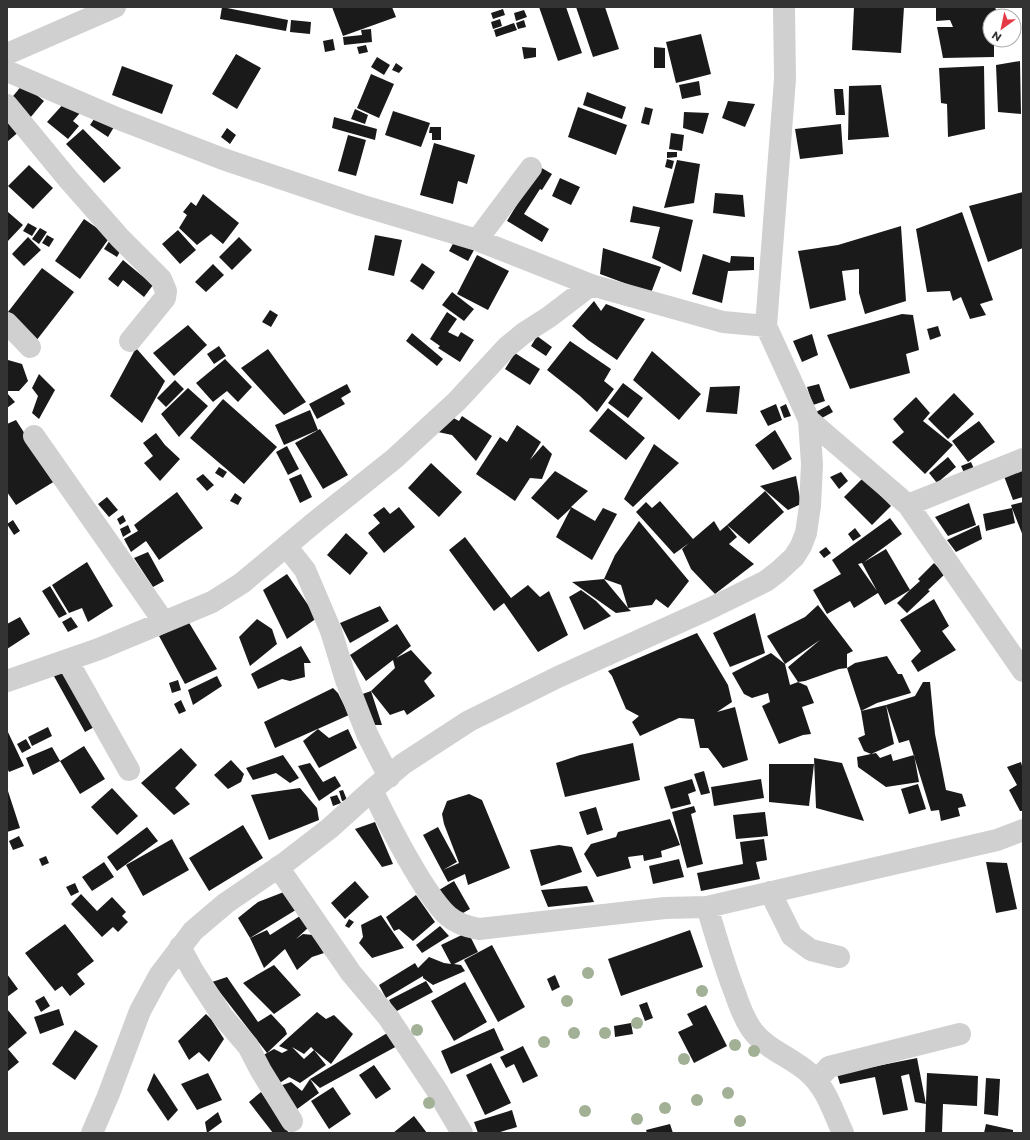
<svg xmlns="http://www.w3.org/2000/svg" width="1030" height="1140" viewBox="0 0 1030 1140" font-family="Montserrat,sans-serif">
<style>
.building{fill:#1a1a1a;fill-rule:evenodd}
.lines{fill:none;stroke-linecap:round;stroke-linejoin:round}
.minor{stroke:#d0d0d0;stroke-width:22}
.tree{fill:#a2b095}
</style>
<rect width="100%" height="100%" fill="#fff"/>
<!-- building -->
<path class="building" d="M222,7L288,20L286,31L220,19Z
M332,7H392L396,17L343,36Z
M539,7H566L582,53L558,61Z
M576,7H605L619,49L593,57Z
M854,7H904L901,53L852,50Z
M936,7H995L998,16H990V40H994V57L943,58L937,27H953L950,20L936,21Z
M503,9L505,15L493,19L491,13Z
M524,10L527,17L516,21L514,13Z
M500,19L502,26L493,29L491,22Z
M291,20L311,22L310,34L290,32Z
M524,20L526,27L518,29L516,23Z
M514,23L517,30L496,37L494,30Z
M371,29L372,42L344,45L343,37L362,35L361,30Z
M701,34L711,74L676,83L666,42Z
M333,39L335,50L325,52L323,41Z
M366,45L368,52L359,54L357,47Z
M522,47L536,48V57L524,59Z
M654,47L665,48V68H654Z
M236,54L261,68L237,109L212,94Z
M377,57L390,65L384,75L371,67Z
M1020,61L1021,114L998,112L996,65Z
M396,63L403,68L399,73L392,70Z
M122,66L173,85L162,114L112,95Z
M984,66L985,129L948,137L947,104L941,103L939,68Z
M371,74L394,84L379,118L357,108Z
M699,81L701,95L682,99L679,85Z
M23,84L44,101L30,118L9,101Z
M881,85L889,137L848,140L849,86Z
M834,89H843L845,115H836Z
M587,92L626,107L622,119L583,105Z
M66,101L80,113L73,121L79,126L68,139L47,122Z
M728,101L755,104L745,127L722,118Z
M578,107L627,125L616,155L568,137Z
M645,107L653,109L649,125L641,123Z
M355,109L368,115L365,124L351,119Z
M7,111L22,129L7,142Z
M393,111L430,123L421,147L385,135Z
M684,112L709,113L703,134L683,128Z
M96,116L114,127L108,137L90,125Z
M334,117L377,129L375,140L332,128Z
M841,124L843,154L800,159L795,129Z
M430,127H441V140H432V133H429Z
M227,128L236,135L230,144L221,137Z
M83,129L121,168L104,183L66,144Z
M671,133L684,135L682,151L669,149Z
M348,135L366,140L356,176L338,171Z
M434,143L475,155L467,184L458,181L453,204L420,195Z
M667,152H677V157L667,158Z
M667,159L674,161L672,169L665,167Z
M677,160L700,164L694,203L664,208Z
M29,165L53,188L33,209L8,186Z
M540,167L552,174L542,190L540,189L524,214L549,229L542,242L507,221Z
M560,178L580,187L571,205L552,196Z
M1023,192V248L988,262L969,206Z
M715,193L743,195L745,217L713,213Z
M203,194L239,223L223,244L211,234L197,245L179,228L187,215L183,212L191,202L196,206Z
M633,206L693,220L681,272L652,258L660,227L630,222Z
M8,212L23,225L7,242V213Z
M962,212L993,300L980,304L986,315L970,319L961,297L953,301L950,291L927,292L916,229Z
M84,219L110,237L80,279L55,261Z
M28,223L37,228L32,236L23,231Z
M901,226L906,301L865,314L859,293V269L842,271L846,300L810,309L798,251L838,245Z
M40,228L47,232L39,244L32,239Z
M178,230L196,250L180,264L162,244Z
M47,235L54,239L49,247L42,243Z
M375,235L402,240L394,276L368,270Z
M28,237L41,250L24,266L12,254Z
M239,237L252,250L232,270L219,257Z
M110,240L122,248L117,257L104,249Z
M455,240L474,250L468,261L449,251Z
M603,248L661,267L651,293L600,274Z
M703,254L730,263L731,256L754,257V270L728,271L722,303L692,294Z
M477,255L509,271L488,310L457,294Z
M123,260L153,285L144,297L123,280L118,287L108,279Z
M422,263L435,272L423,290L410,281Z
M213,264L224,275L206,292L195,282Z
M42,268L74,292L36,341L8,312Z
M452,292L474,309L464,321L442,305Z
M594,301L601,311L606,304L645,319L617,360L588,340L572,326Z
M270,310L278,315L271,327L262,322Z
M447,312L457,319L448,332L458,337L461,332L474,340L460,362L438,348L440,346L430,339Z
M902,314L913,315L919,350L906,354L910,373L850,389L827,335Z
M188,325L207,345L174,376L153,353Z
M938,326L941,336L930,340L927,329Z
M412,333L443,359L437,366L406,341Z
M812,334L818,355L802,362L793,341Z
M537,336L552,347L546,356L531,346Z
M570,341L611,369L604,381L614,389L597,412L580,396L547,370Z
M219,346L226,356L214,364L207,354Z
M136,348L165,381L142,423L110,396Z
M268,349L306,402L284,415L241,368Z
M652,351L701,394L679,420L633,380Z
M515,353L540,369L530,385L505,369Z
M225,359L252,387L238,402L227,391L213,402L196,383Z
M8,360L22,364L28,381L19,391H8L7,389Z
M39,374L55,390L39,419L32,413L38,396L32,388Z
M175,380L184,389L166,407L157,398Z
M623,383L643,398L628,418L608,403Z
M347,384L351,392L341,398L345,404L317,419L309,404Z
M819,384L825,401L813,405L807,387Z
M740,386L737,414L706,412L710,387Z
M188,388L208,406L179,437L161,414Z
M7,393L15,402L7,408Z
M954,393L974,414L948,439L928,419Z
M916,397L930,413L923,421L953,445L925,474L892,442L904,432L893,419Z
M223,399L277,447L244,484L190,438Z
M776,404L782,420L768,426L760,411Z
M786,404L791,416L784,418L780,407Z
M829,405L833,412L820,419L816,412Z
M608,408L645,438L626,460L589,431Z
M310,410L318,430L284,445L275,425Z
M450,416L459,421L462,416L492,436L476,461L452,435L438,432Z
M16,420L55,481L16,505L7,492V424Z
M979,421L995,442L968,462L952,441Z
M517,425L541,442L530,460L543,445L552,454L542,479L530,478L515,501L476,474L500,437L507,442Z
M320,429L348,475L323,489L295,443Z
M775,430L792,459L773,470L755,445Z
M156,433L165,445L180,459L160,481L144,463L153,456L143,443Z
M654,444L679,463L633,507L624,499Z
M287,446L299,469L288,475L276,452Z
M948,457L956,467L937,483L929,473Z
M971,462L975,471L965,475L961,466Z
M431,463L462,492L439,517L408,488Z
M1023,465V497L1013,500L1002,471Z
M219,467L227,472L223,478L215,473Z
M555,471L588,491L571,507L595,521L603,508L617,514L592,560L556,537L571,508L558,520L531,498Z
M841,472L848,481L839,489L830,477Z
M203,474L214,485L207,491L196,479Z
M301,474L312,497L300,503L289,479Z
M796,476L801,504L788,510L760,486Z
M863,478L891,506L872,525L844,497Z
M765,491L784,512L749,544L727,525L737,537L729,544L754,564L715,594L691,569L682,549L689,543L674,554L636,512L646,502L652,508L660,501L693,539L714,521L720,531L727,525Z
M177,492L203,528L159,560L146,541L131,552L124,539L138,531L134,525Z
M235,493L242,498L238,505L230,501Z
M107,497L118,510L109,517L98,504Z
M1023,502V536L1012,508L1015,523L986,531L983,514L1012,508L1011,505Z
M969,503L976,525L948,536L935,517Z
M384,507L390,514L399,507L415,527L384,553L368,533L380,523L373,515Z
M123,515L126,521L120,525L117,519Z
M890,518L902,534L864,562L886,549L910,590L920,581L918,579L934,563L945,574L928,590L930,591L907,613L897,603L910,590L885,605L878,593L854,608L850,601L827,614L813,590L841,574L832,560ZM862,563L877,591L858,564Z
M13,520L20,531L14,535L7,524Z
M639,521L689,581L668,608L656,599L652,605L628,608L631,611L616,613L572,582L604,579L615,555ZM604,579L621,585L628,608Z
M128,525L131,532L123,537L120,529Z
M979,525L982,539L956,552L947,540Z
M855,528L861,536L853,541L848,534Z
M346,533L368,553L350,575L327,555Z
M465,537L511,598L528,585L540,597L549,591L568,635L538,652L504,603L494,611L449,550Z
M826,547L831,553L824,558L819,552Z
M148,552L164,581L153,587L134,558Z
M87,562L113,606L88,622L82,608L69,613L52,585Z
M287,574L317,618L287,639L263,590Z
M50,586L67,614L59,618L42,591Z
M581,590L596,601L611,616L584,630L569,597Z
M934,599L949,626L942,631L956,650L918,672L911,661L921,651L900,620Z
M818,605L853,651L847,654V668L839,669L805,681L798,682L788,667L820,640L785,664L767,636L805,617Z
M380,606L389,621L350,643L340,623Z
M755,613L765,653L730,667L713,633Z
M20,617L30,634L7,649V624Z
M71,617L78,627L68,632L62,622Z
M257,619L272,629L277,644L250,666L239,637Z
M188,621L217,669L185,684L159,636Z
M397,624L411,646L396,658L411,650L432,673L424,681L435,696L407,715L404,710L390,715L371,691L395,668L393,660L366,681L350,655Z
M697,633L728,685L732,702L717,712L735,707L748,760L723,768L708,748H700L694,719L679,718L640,736L632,722L639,716L626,709L612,676L608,671Z
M301,646L311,663H304L305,677L290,681L282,679L258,689L251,674Z
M771,653L785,664L790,685L798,682L807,686L814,703L802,707L811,734L803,735L779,744L762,706L770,702L768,693L752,698L744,694L732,673Z
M887,656L898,674H902L911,693L877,703L861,711L886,705L894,744L871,754L876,753L880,758L891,754L893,761L914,755L919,782L886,787L858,767L857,757L871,754L864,751L858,738L865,735L861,711L847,668L855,663Z
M64,662L98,725L85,732L50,669Z
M217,676L222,686L193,705L188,690Z
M178,680L181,690L172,693L169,683Z
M923,682H930L935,734L946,790L962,794L966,806L958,808L960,816L941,821L939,810L931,811L909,740L899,743L886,705L915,696Z
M333,688L338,693L349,715L275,748L264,722Z
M371,691L382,725H367L357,696Z
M181,700L186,711L179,714L174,704Z
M48,727L52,736L32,746L28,737Z
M318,729L329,738L348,729L357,748L319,768L303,741Z
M7,730L24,766L9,772L7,768Z
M26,739L31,748L22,753L17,744Z
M633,743L640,780L565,797L556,763L580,755Z
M84,746L105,779L80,794L60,761L33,775L26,758L52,747L60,761Z
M181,748L197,765L175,788L190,804L174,815L141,783Z
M283,755L299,778L290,783L276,773L253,780L246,768Z
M814,758L842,763L864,821L816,808Z
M231,760L244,774L241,782L228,789L214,775Z
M1021,762L1023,770V811H1020L1009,790L1017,785L1007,767Z
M310,763L323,782L335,776L341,786L319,801L298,766Z
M769,764H814L809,806L769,802Z
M704,771L710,793L701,795L694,774Z
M692,779L696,791L688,794L691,804L671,809L664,787Z
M761,779L764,798L714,806L711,787Z
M918,784L926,809L909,814L901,789Z
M7,788L20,828L7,832Z
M112,788L138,816L117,835L91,807Z
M300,788L317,808L319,820L269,840L251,795Z
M343,790L347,800L342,801L339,791Z
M469,794L482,800L510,868L468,885L465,874L448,882L423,835L438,827L457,862L443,870L459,863L444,824L442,814L447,801Z
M337,795L341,803L333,806L330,797Z
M694,806L696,812L691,814L703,864L687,868L672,812Z
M596,807L603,830L587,835L579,812Z
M765,812L768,836L736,839L733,815Z
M670,819L680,845L661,851L662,857L644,861L643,855L628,857L631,868L597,877L584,854L591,844L616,837L618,832Z
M375,822L393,864L382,867L355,829Z
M243,825L263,858L209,891L189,858Z
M147,827L158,841L117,871L107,857Z
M19,836L24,846L13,850L9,841Z
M172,839L189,870L143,896L126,865Z
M764,839L767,860L756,862L760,879L701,891L697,873L743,864L740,842Z
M559,845L572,847L582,872L541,886L530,850Z
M46,856L49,863L42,866L39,859Z
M679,859L684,877L653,884L649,866Z
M104,862L114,877L92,891L82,877Z
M986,862L1007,863L1017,909L996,913Z
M355,881L369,897L345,919L331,903Z
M454,881L470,909L456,917L434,893Z
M75,883L79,892L71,896L66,887Z
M587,886L594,902L548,907L541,890Z
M289,890L299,908L250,938L267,930L270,935L300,916L310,926L296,939L303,934L313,935L324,953L312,957L297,970L285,949L264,968L250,938L238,918L258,902Z
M81,894L97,911L112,897L126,912L122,916L128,922L118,932L113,927L102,937L71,904Z
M416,895L435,922L413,941L399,929L394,931L386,917Z
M381,915L404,948L372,958L359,943L363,937L361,925Z
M349,919L354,922L349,928L345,926Z
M65,924L94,961L77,974L85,984L70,996L62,986L55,991L25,953Z
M440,926L449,936L422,953L416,945Z
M690,930L703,967L621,996L608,959Z
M468,932L478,952L454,964L461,965L465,971L433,985L423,978V976L386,998L379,985L415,963L418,968L429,957L444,963L451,964L441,945Z
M492,945L525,1007L498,1022L464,960Z
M274,965L301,995L274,1014L243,983Z
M7,974L18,989L7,997Z
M555,975L560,987L552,991L547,979Z
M227,977L258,1022L271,1014L285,1029L287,1034L267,1053L274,1049L282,1053L288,1050L279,1046L317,1012L326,1019L334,1015L353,1034L331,1064L314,1050L326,1065L300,1083L289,1077L278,1084L258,1058L267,1053L212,982ZM292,1047L304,1054L311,1047L314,1050L304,1059Z
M426,981L433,992L395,1012L389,1000Z
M465,982L487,1022L454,1041L431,1001Z
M44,996L50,1006L41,1012L35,1001Z
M647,1002L653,1018L645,1021L639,1005Z
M706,1005L727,1046L694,1063L678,1032L693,1025L687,1014Z
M7,1009L27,1033L8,1049L19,1062L7,1072Z
M59,1009L64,1025L40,1034L34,1017Z
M206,1014L211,1019L224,1039L209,1062L199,1052L189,1060L178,1041Z
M631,1023L633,1034L615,1037L614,1026Z
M494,1028L504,1050L451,1074L441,1051Z
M75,1030L98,1046L75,1080L52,1064Z
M389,1032L399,1045L320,1088L310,1079Z
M523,1046L538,1076L523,1083L514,1064L506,1068L500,1057Z
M917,1058L926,1104L915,1102L909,1074L901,1076L908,1110L883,1115L875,1077L840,1084L837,1074Z
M491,1063L511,1103L485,1115L466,1075Z
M374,1065L391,1089L376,1099L359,1075Z
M154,1073L178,1110L168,1121L147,1090Z
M208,1073L222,1100L197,1110L181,1084Z
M927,1073L978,1076L977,1106L943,1104L942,1133H925Z
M986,1078L1000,1079L998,1116L984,1114Z
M310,1079L319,1093L289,1115L274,1088L291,1082L302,1091Z
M333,1087L351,1114L329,1129L311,1101Z
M261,1092L289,1133H273L249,1102Z
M512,1110L517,1127L497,1133H478L474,1122Z
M218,1112L222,1122L207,1133L205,1122Z
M414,1116L427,1133H393Z
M670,1124L673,1133H647L646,1130Z
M986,1124L1013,1130V1133H984Z"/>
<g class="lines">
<!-- minor -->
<path class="minor" d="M7,54L115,7
M7,71L119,119L223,159L360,205L477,240L591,285L723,322L766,326
M7,105L68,179L120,238L161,279L166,291L165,298L130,341
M477,240L531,168
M7,323L30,347
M809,420L908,505L1023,671
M34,436L164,622
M908,505L1023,459
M286,546L305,570L331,631L346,680L367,734L389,777
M67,660L129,770
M7,681L99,649L164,622L212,602L242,583L315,522L394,459L457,401L507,347L524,333L549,317L591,285
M372,790C388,823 405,856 425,887C432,897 439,908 448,916C457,924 468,927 479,929L665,908L707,907L997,840L1023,830
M278,867L351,973L388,1017L436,1089L462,1133
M770,892L792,936L811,950L839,957
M707,907C716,936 724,965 735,993C739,1005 743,1016 750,1027C764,1049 790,1056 809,1073C827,1089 833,1112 843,1133
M180,947L193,971L223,1017L248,1046L261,1071L292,1121
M817,1080L829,1067L960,1034
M92,1133L108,1096L140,1011L159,976L193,931L226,903L286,862L330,828L372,790L403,764L469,721L558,677L711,608L766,581L779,571L794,557L801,546L806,533L810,506L812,464L809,420L766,326L785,79L784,7"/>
</g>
<!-- trees -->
<g class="tree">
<circle cx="588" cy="973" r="6"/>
<circle cx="702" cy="991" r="6"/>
<circle cx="567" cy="1001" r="6"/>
<circle cx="637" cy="1023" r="6"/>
<circle cx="417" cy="1030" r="6"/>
<circle cx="574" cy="1033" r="6"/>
<circle cx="605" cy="1033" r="6"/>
<circle cx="544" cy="1042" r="6"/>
<circle cx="735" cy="1045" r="6"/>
<circle cx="754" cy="1051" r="6"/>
<circle cx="684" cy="1059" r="6"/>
<circle cx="728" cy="1093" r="6"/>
<circle cx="697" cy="1100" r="6"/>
<circle cx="429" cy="1103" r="6"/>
<circle cx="665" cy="1108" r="6"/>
<circle cx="585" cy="1111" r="6"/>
<circle cx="637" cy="1119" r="6"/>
<circle cx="740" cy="1121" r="6"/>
</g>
<!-- border -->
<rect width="1030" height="1140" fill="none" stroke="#333333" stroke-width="16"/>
<!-- north arrow -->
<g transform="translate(1002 28) rotate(213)"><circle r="19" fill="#ffffff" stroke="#adadad"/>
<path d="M0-3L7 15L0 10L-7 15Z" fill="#e63946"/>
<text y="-6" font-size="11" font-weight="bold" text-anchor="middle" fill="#333333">N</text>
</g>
</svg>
